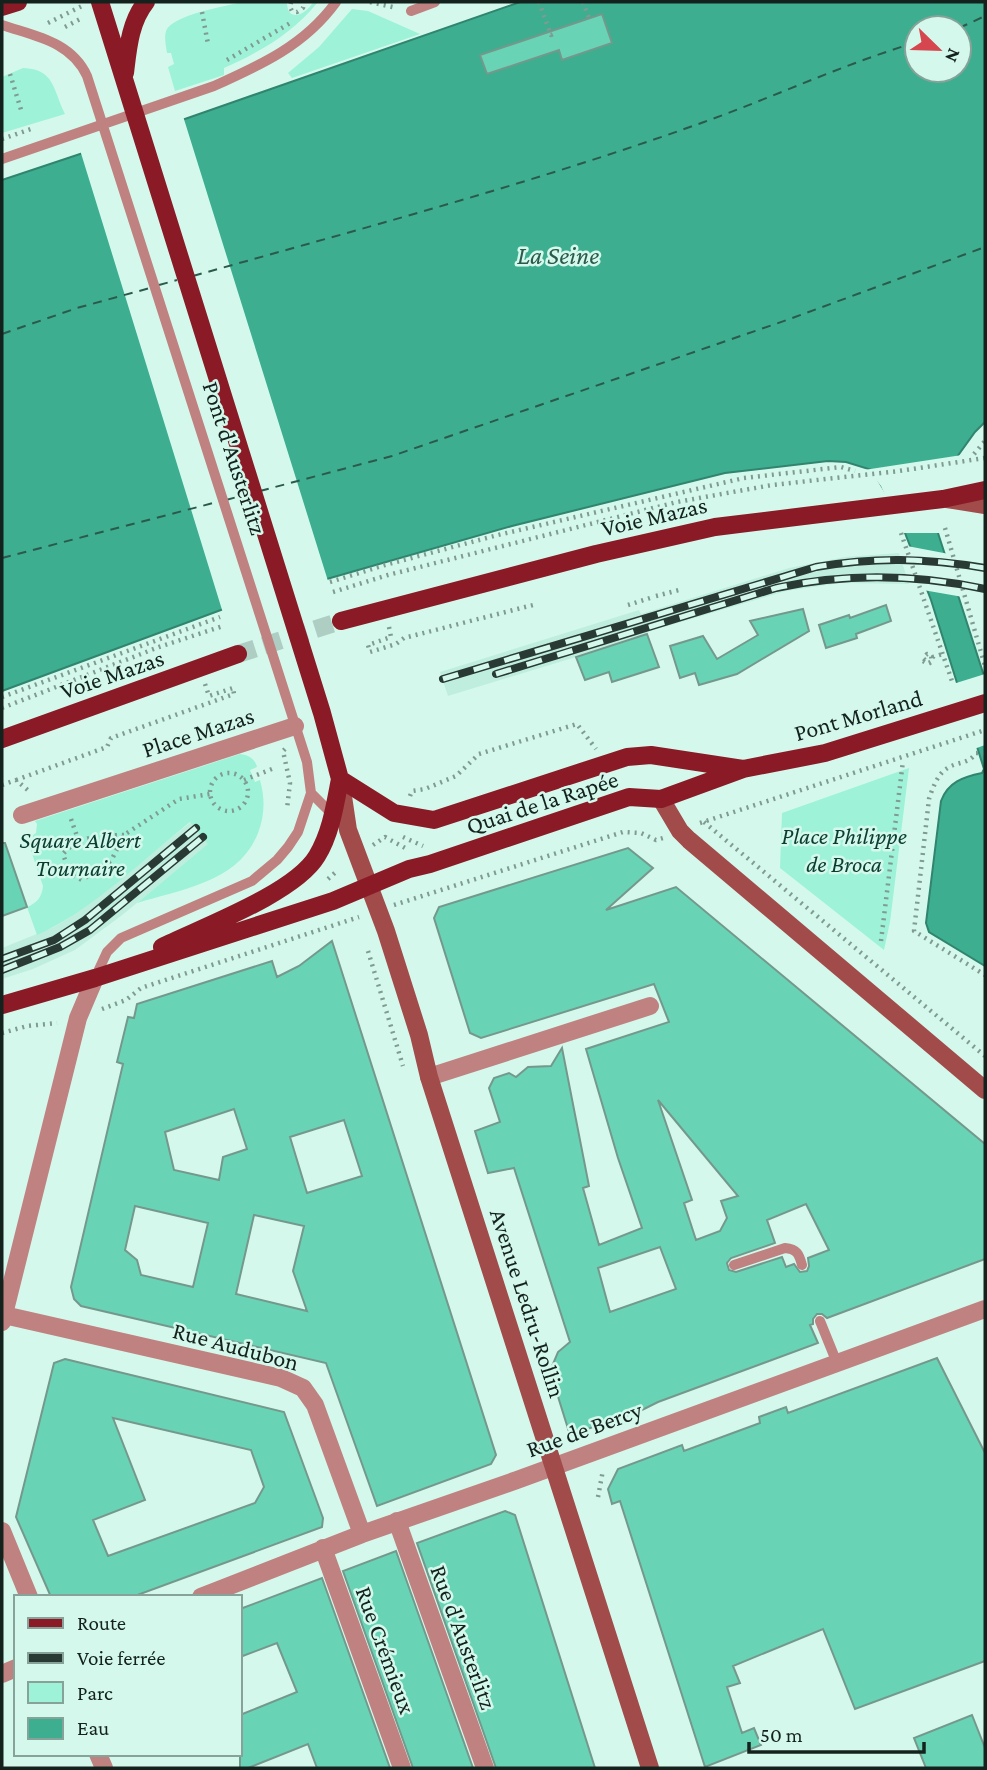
<svg xmlns="http://www.w3.org/2000/svg" width="987" height="1770" viewBox="0 0 987 1770" font-family="'Crimson Pro',serif">
<style>
.built{fill:#c0eede}
.green{fill:#9df2d7}
.water{fill:#3dae90;stroke:#31846e;stroke-width:2;fill-rule:evenodd}
.pier{fill:#d4f9ec}
.lines{fill:none;stroke-linecap:round;stroke-linejoin:round}
.ferry{stroke:#2b5a4c;stroke-width:2;stroke-dasharray:9 7;stroke-linecap:butt}
.building{fill:#68d4b5;stroke:#75988c;stroke-width:2;fill-rule:evenodd}
.primary-tunnel{stroke:#aecec3;stroke-width:18;stroke-dasharray:18 9;stroke-linecap:butt}
.path{stroke:#809b92;stroke-width:4.5;stroke-dasharray:2 5;stroke-linecap:butt}
.lane{stroke:#c08280;stroke-width:10}
.street{stroke:#c08280;stroke-width:18}
.secondary{stroke:#a24b4b;stroke-width:18}
.primary{stroke:#8a1b26;stroke-width:18}
.rail-casing{stroke:#293a34;stroke-width:8}
.rail{stroke:#d4f9ec;stroke-width:5;stroke-dasharray:16;stroke-linecap:butt}
.labels{text-anchor:middle;dominant-baseline:central;stroke-width:5;stroke-linejoin:round;paint-order:stroke}
.street-label{font-size:24px;fill:#14221d;stroke:#d4f9ec}
.park-label{font-size:24px;font-style:italic;fill:#0a3d30;stroke:#d4f9ec}
.water-label{font-size:26px;font-style:italic;fill:#2b5a4c;stroke:#d4f9ec}
</style>
<rect width="100%" height="100%" fill="#d4f9ec"/>
<!-- built -->
<path class="built" d="M899,553L909,584L840,583L786,591L647,632V634L576,657L448,696L440,672L639,610L641,614L789,568L845,557Z
M191,822L209,844L121,916L75,950L33,969L2,979V948L54,927L67,919Z"/>
<!-- green -->
<path class="green" d="M243,2H287C287,24 307,14 313,2H318C293,33 260,52 224,68V75L175,91L168,67L174,64L171,53H167C166,46 164,38 166,31C172,15 226,6 243,2Z
M352,9L368,11L420,34L292,78L288,73L319,47Z
M23,68C55,69 53,90 65,114L2,133V77Z
M240,754C249,755 255,759 257,767L250,770L255,782L260,780C265,798 265,815 258,833C239,882 182,889 137,903L208,844L190,822C145,858 90,912 37,935L27,907C37,903 42,897 43,886L27,839L36,833L37,824L35,821Z
M909,768L890,922L884,950L780,868L782,813Z"/>
<!-- water -->
<path class="water" d="M520,2H985V422L975,432L957,457L944,491L938,533L985,679V966L929,932L926,923L941,801C948,782 963,777 982,773L984,769L931,600L896,510L872,470L846,462L828,461L725,473L512,526L229,607L2,691V180L182,120ZM917,28H959V70H917Z"/>
<!-- pier -->
<path class="pier" d="M183,116L328,581L223,613L80,150Z
M962,455L948,492L942,533H902L881,486L870,472L864,470Z
M907,546L949,554L963,597L923,590Z
M985,674V745L974,749L953,684Z"/>
<g class="lines">
<!-- ferry -->
<path class="ferry" d="M959,28L985,16
M193,276C364,228 537,182 704,122C776,96 844,64 917,42
M159,285L177,280
M2,334L77,308L150,288
M260,491L392,456L787,320L985,247
M226,500L244,495
M2,558L221,501"/>
</g>
<!-- building -->
<path class="building" d="M602,14L612,43L562,60L559,50L487,74L480,55Z
M886,605L891,621L856,634L857,638L826,648L819,625L849,615L850,618Z
M803,609L809,631L737,674L699,685L695,673L680,678L670,646L703,636L717,659L758,635L750,621Z
M647,634L659,667L612,682L609,672L585,680L576,657Z
M2,843H5L27,907L2,916Z
M628,848L653,868L606,910L676,887L985,1144V1259L827,1318L822,1314H817L813,1319V1324L810,1325L818,1343L658,1402L640,1411L570,1435L550,1371L558,1352L570,1342L514,1168L488,1173L475,1131L500,1122L489,1088L494,1078L509,1073L516,1077L528,1067L551,1066L562,1048L589,1186L583,1188L599,1245L642,1228L618,1158L586,1049L669,1022L654,984L481,1038L470,1033L434,918L439,907ZM658,1100L738,1196L721,1201L727,1218L720,1231L696,1240L684,1203L692,1200ZM806,1204L829,1250L808,1258L809,1266L807,1271L800,1272L794,1264L786,1267L782,1257L736,1272L729,1270L727,1263L731,1258L775,1243L767,1220ZM660,1247L676,1289L610,1312L598,1268Z
M332,941L496,1455L491,1464L377,1506L326,1363L81,1306L74,1299L71,1287L123,1064L117,1062L128,1017L134,1018L137,1004L272,961L277,977L299,966ZM234,1109L247,1149L223,1157L219,1180L174,1170L165,1132ZM344,1120L362,1176L307,1193L290,1137ZM135,1206L208,1223L193,1287L141,1275L137,1260L125,1250ZM254,1215L304,1226L293,1271L307,1311L236,1294Z
M937,1358L985,1453V1661L855,1709L823,1629L733,1666L740,1683L727,1687L742,1733L754,1728L761,1745L705,1767L620,1501L612,1504L608,1489L618,1469L682,1445L684,1451L760,1423L759,1417L786,1407L788,1413Z
M65,1359L284,1412L323,1518L322,1527L132,1597H51L16,1517L54,1363ZM113,1418L251,1450L264,1487L255,1503L108,1556L93,1520L145,1500Z
M505,1511L515,1515L595,1768H496L417,1543Z
M396,1551L473,1768H413L343,1571Z
M322,1578L390,1768H317L308,1744L248,1768H240V1715L297,1692L277,1643L240,1657V1609Z
M972,1715L985,1748V1768H926L914,1738Z"/>
<g class="lines">
<!-- primary-tunnel -->
<path class="primary-tunnel" d="M238,654L341,621"/>
<!-- path -->
<path class="path" d="M291,2L290,7L292,11L297,12L303,8L304,2
M370,2L397,8
M539,2L551,35L553,34
M583,2L589,18
M202,12L208,44
M48,23L84,5
M65,27L80,19
M227,60L292,22
M10,74L22,113
M2,139L31,129
M974,454L985,441
M945,528L985,666
M901,533L953,684
M330,582L385,565L498,535L744,478L841,467L855,471
M333,592L388,575L677,502L772,485L899,471L985,458
M656,596L679,590
M628,605L650,598
M389,627L391,637L368,645L370,652L396,644L404,638L537,604
M923,661L928,664L932,662L931,655L927,654L923,658L928,663C932,662 933,660 933,657L943,654
M205,684L209,696L233,688
M2,697L220,617
M2,708L159,647L223,626
M285,749L283,751L290,783L287,809
M985,753H976C968,765 957,761 946,769C937,775 932,790 929,799L914,931L985,975
M210 792a19 19 0 1 1 38 0a19 19 0 1 1-38 0Z
M16,780L107,747L111,738L234,694L233,688
M244,780L272,769
M2,785L16,780L30,792
M410,796L412,791L425,789L456,776L479,754L577,724L596,749
M71,819L79,842
M704,822L985,1056
M700,823L985,730
M124,835C101,836 79,835 63,854L70,874L82,880L111,861L124,835L179,799L210,794
M403,837L423,846
M373,845L385,837L407,849
M328,879L337,871
M394,905L623,832L641,833L656,840L663,838
M881,941L903,761
M368,951L403,1066
M102,1009L126,1000L141,988L359,917
M2,1033L27,1026L57,1023
M598,1497L603,1470"/>
<!-- lane -->
<path class="lane" d="M411,11L435,2
M2,25C34,36 71,41 87,76L307,762L311,793L333,815
M2,159L214,86C261,65 305,45 336,2
M95,978L107,952L121,938L252,881L277,860L288,847L298,832L311,793
M734,1265L785,1248C797,1249 799,1254 802,1265
M820,1321L837,1363"/>
<!-- street -->
<path class="street" d="M22,815L295,726
M429,1077L650,1006
M4,1315L281,1378L303,1388L315,1405L362,1534
M2,1322L78,1018L95,978
M397,1521L485,1768
M2,1531L29,1597
M323,1548L402,1768
M201,1597L362,1534L517,1480L985,1309
M2,1674L16,1668
M98,1754L104,1768"/>
<!-- secondary -->
<path class="secondary" d="M947,499L985,505
M341,783L348,830L386,931L419,1035L429,1077L650,1768
M661,799L680,831L689,840L985,1090"/>
<!-- primary -->
<path class="primary" d="M100,2L322,713L340,779L394,813L434,820L627,757L651,755L743,769
M2,7L18,2
M125,73C128,48 130,22 146,2
M341,621L596,554L715,527L943,499L985,490
M2,739L238,654
M162,947C203,927 295,893 317,856C331,833 335,805 340,779
M2,1005L95,978L333,901L409,869L430,864L629,797L661,799L743,769L825,753L985,703"/>
<defs>
<path id="rail" d="M496,674L776,588C846,573 915,574 985,589
M443,679L816,567C875,557 926,558 985,568
M2,959L54,940L85,920L196,828
M2,970L60,947L90,930L203,837"/>
</defs>
<!-- rail casing -->
<use href="#rail" class="rail-casing"/>
<!-- rail -->
<use href="#rail" class="rail"/>
</g>
<g class="labels">
<!-- street labels -->
<g class="street-label">
<text transform="translate(235 458) rotate(72)">Pont d'Austerlitz</text>
<text transform="translate(654 516) rotate(-13)">Voie Mazas</text>
<text transform="translate(112 674) rotate(-19)">Voie Mazas</text>
<text transform="translate(858 715) rotate(-16)">Pont Morland</text>
<text transform="translate(198 732) rotate(-18)">Place Mazas</text>
<text transform="translate(542 802) rotate(-18)">Quai de la Rapée</text>
<text transform="translate(528 1303) rotate(72)">Avenue Ledru-Rollin</text>
<text transform="translate(236 1346) rotate(15)">Rue Audubon</text>
<text transform="translate(584 1429) rotate(-20)">Rue de Bercy</text>
<text transform="translate(464 1637) rotate(70)">Rue d'Austerlitz</text>
<text transform="translate(386 1650) rotate(70)">Rue Crémieux</text>
</g>
<!-- park labels -->
<g class="park-label">
<text x="844" y="835">Place Philippe<tspan x="844" dy="28">de Broca</tspan></text>
<text x="80" y="839">Square Albert<tspan x="80" dy="28">Tournaire</tspan></text>
</g>
<!-- water labels -->
<g class="water-label">
<text x="558" y="255">La Seine</text>
</g>
</g>
<!-- border -->
<rect width="987" height="1770" fill="none" stroke="#14221d" stroke-width="7"/>
<!-- legend -->
<rect x="14" y="1595" width="228" height="161" fill="#d4f9ec" stroke="#87a399" stroke-width="2"/>
<rect x="28" y="1618" width="35" height="10" fill="#8a1b26" stroke="#87a399" stroke-width="2"/>
<text x="77" y="1630" font-size="21" fill="#14221d">Route</text>
<rect x="28" y="1653" width="35" height="10" fill="#293a34" stroke="#87a399" stroke-width="2"/>
<text x="77" y="1665" font-size="21" fill="#14221d">Voie ferrée</text>
<rect x="28" y="1682" width="35" height="21" fill="#9df2d7" stroke="#87a399" stroke-width="2"/>
<text x="77" y="1700" font-size="21" fill="#14221d">Parc</text>
<rect x="28" y="1718" width="35" height="21" fill="#3dae90" stroke="#87a399" stroke-width="2"/>
<text x="77" y="1735" font-size="21" fill="#14221d">Eau</text>
<!-- north arrow -->
<g transform="translate(938 49) rotate(113)"><circle r="33" fill="#d4f9ec" stroke="#87a399" stroke-width="2"/>
<path d="M0-5L12 26L0 18L-12 26Z" fill="#d6464e"/>
<text y="-10" font-size="19" font-weight="bold" text-anchor="middle" fill="#14221d">N</text>
</g>
<!-- scale -->
<path d="M749 1742v10h175v-10" fill="none" stroke="#14221d" stroke-width="3.5"/>
<text x="760" y="1742" font-size="21" fill="#14221d" stroke="#d4f9ec" stroke-width="5" paint-order="stroke">50 m</text>
</svg>
